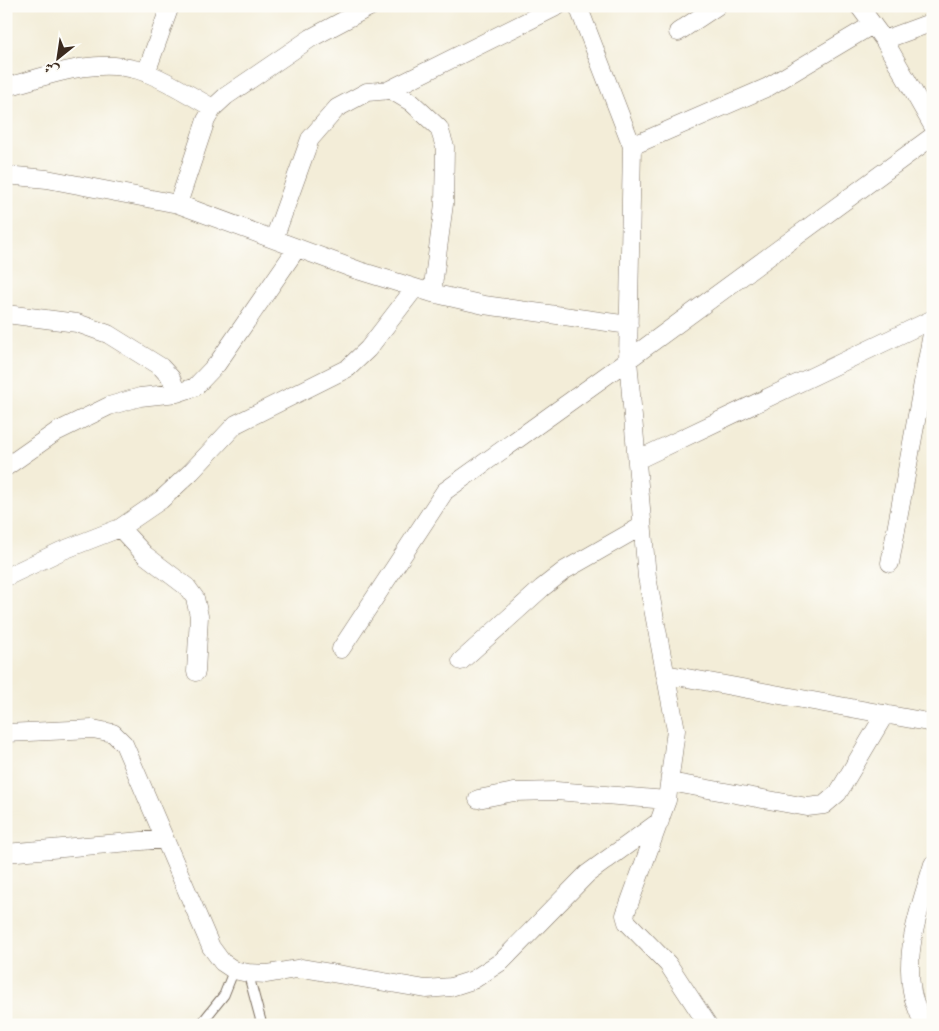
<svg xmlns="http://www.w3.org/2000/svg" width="939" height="1031" viewBox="0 0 939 1031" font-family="'Sorts Mill Goudy',Amiri,serif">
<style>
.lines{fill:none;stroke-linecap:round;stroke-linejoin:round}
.lane-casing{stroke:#7b6e5f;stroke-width:11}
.street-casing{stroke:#7b6e5f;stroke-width:19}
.lane{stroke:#fff;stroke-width:9}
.street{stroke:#fff;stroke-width:18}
</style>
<rect width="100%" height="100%" fill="#fdfcf7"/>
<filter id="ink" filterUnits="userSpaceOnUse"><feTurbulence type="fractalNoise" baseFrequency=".02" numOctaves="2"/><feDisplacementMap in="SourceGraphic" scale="10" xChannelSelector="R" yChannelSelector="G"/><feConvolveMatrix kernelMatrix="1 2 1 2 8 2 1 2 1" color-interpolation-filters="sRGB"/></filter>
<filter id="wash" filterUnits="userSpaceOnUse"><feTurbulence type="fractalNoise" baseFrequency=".0096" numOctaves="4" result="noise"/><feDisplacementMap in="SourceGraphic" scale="20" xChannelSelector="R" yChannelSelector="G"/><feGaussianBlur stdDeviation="1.12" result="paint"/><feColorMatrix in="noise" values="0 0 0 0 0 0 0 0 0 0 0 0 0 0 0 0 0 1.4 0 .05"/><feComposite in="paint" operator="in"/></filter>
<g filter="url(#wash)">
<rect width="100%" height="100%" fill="#f3edd8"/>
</g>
<g filter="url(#ink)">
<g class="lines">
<defs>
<path id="lane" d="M248,973L262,1025
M200,1025L224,995L234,970"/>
<path id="street" d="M578,6L632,146L628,360L647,577L676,730L667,800L625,915L627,922L668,964L708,1025
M859,6L884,40L933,126
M678,32L717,6
M884,40L933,22
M146,73L170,6
M6,87C48,76 94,57 138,70C164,78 189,95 213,108
M389,90L558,6
M632,146L768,87L872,25
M6,175L47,179L178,204L357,270L432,293L484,305L629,325
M178,204L206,120L213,108L226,96L311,38L371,6
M274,239L310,139L337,108L367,92L391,90L411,102L439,128L445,147L444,204L432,293
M6,314L77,323L108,334L161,367L171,378L177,393
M637,460L933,319
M6,467L56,432L109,406L140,397L177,393L195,387L217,364L297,248
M120,528L145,555L187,587L195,598L199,616L196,672
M890,563L933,328
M6,577L61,551L120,528L161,500L191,472L236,424L348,368L368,349L415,288
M341,649L445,491L628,360L933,136
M461,661L542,588L565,570L642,526
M665,674L933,723
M6,733L93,729L113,733L124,744L211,947L222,962L234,970L248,973L267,974L302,968L426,989L451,987L473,980L502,961L587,874L660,821
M670,782L807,807L824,805L838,793L885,714
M478,799L514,792L556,791L667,800
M6,853L164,839
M923,1025C920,1014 914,1003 912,992C904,948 921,905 933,864"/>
</defs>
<!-- lane casing -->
<use href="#lane" class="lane-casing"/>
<!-- street casing -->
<use href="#street" class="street-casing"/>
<!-- lane -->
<use href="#lane" class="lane"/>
<!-- street -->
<use href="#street" class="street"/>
</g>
</g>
<!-- margin -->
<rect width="939" height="1031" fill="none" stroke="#fdfcf7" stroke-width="25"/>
<!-- north arrow -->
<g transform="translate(58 58) rotate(210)" stroke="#fdfcf7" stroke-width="4" paint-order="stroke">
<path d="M0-4L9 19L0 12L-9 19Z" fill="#3b2a1e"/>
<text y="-8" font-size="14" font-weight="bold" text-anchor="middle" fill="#3b2a1e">ش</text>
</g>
</svg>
